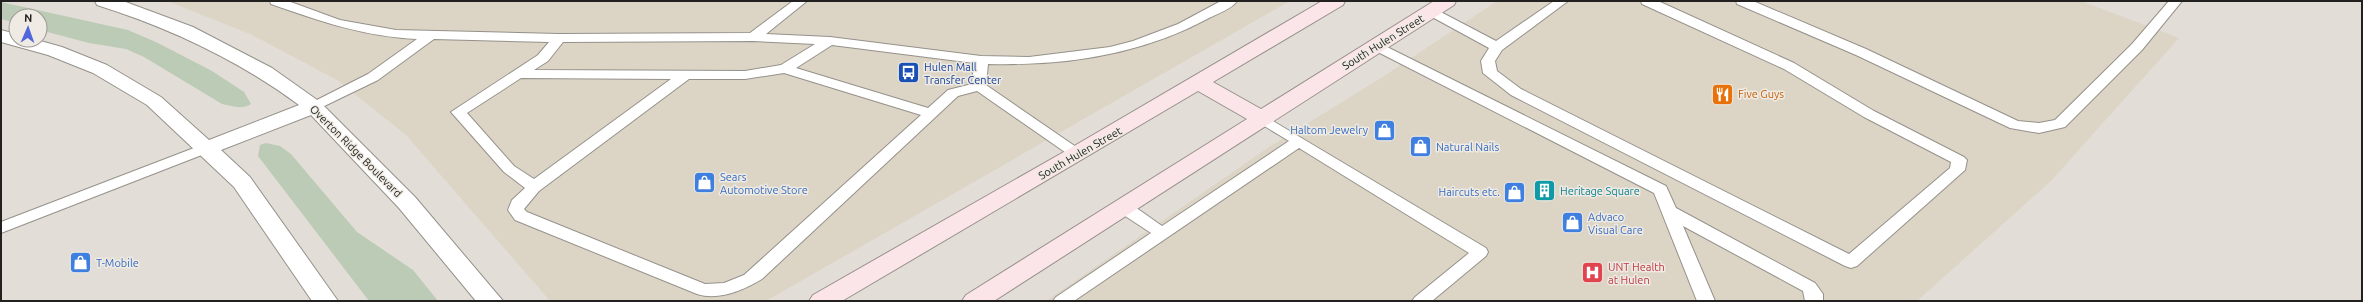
<svg xmlns="http://www.w3.org/2000/svg" width="2363" height="302" viewBox="0 0 2363 302" font-family="Ubuntu,sans-serif">
<style>
.built{fill:#dcd5c6}
.green{fill:#bbcbb5}
.lines{fill:none;stroke-linecap:round;stroke-linejoin:round}
.service-casing{stroke:#95918a;stroke-width:2}
.tertiary-casing{stroke:#95918a;stroke-width:2}
.secondary-casing{stroke:#95918a;stroke-width:2}
.service{fill:#fff;fill-rule:evenodd}
.tertiary{fill:#fff;fill-rule:evenodd}
.secondary{fill:#fce5e9;fill-rule:evenodd}
.labels{text-anchor:middle;dominant-baseline:central;stroke-width:3;stroke-linejoin:round;paint-order:stroke}
.street-label{font-size:11px;fill:#23211f;stroke:#efebe4}
.transit-label{font-size:11px;fill:#164399;stroke:#efebe4;text-anchor:start}
.food-label{font-size:11px;fill:#c56008;stroke:#efebe4;text-anchor:start}
.shop-label{font-size:11px;fill:#366cbe;stroke:#efebe4;text-anchor:start}
.culture-label{font-size:11px;fill:#0d838f;stroke:#efebe4;text-anchor:start}
.health-label{font-size:11px;fill:#be3a42;stroke:#efebe4;text-anchor:start}
</style>
<rect width="100%" height="100%" fill="#e2ded7"/>
<!-- built -->
<path class="built" d="M167,1H1290L766,301H550L406,135L337,80L250,34Z
M1497,1H2081L2179,38L2052,180L1917,301H1046L1269,147L1384,76Z"/>
<!-- green -->
<path class="green" d="M1,2L128,30L158,43L212,71L244,92L251,104C242,110 232,106 222,104L144,57L126,49L89,43L40,30V16H16V23L1,19Z
M266,143L280,146L291,154L357,232L413,270L438,301H369L258,156L260,145Z"/>
<g class="lines">
<defs>
<path id="service" d="M270,1H288L340,20L396,30L559,34L750,33L793,1H807L766,34L830,37L981,56L1029,57L1110,47L1133,41L1178,24L1221,1H1237C1232,9 1217,14 1209,18C1141,55 1064,66 988,64L986,85L1082,151L1085,154L1082,157H1072L977,91L958,96L762,279C744,290 719,301 697,294L515,220L508,210L512,200L525,188L504,172L451,112L538,55L549,42L434,39L378,80L314,111L307,107L309,104L368,74L417,39C366,37 319,21 271,4ZM753,41L815,44L781,65L745,71L534,70L548,61L563,42ZM832,45L974,63L972,84L948,90L928,108L796,68ZM784,73L921,115L744,275L724,283L705,284L527,212L524,209L539,191L689,79H745ZM521,78L671,79L534,179L514,166L467,113Z
M1554,1H1568L1502,50L1495,61L1497,71L1521,89L1849,254L1950,168L1951,162L1864,117L1784,69L1642,4L1641,1H1658L1794,63L1874,111L1964,157L1967,160L1965,170L1857,266L1851,268L1845,266L1511,95L1483,73L1481,61L1489,48L1423,12L1430,8L1435,9L1496,41Z
M1736,1H1753L1866,49L2018,121L2039,123L2055,120L2132,44L2169,1H2182L2142,50L2065,127L2039,133L2010,128L1856,55L1737,4Z
M1377,42L1666,186L1676,208L1815,283L1823,294V301H1805L1803,291L1683,226L1715,301H1697L1654,193L1372,49L1370,46Z
M1261,114L1486,248L1488,252L1486,256L1432,301H1412L1415,297L1469,253L1299,148L1074,301H1053L1056,297L1151,233L1116,210L1114,206L1116,202H1128L1162,226L1289,141L1256,121L1254,118Z
M207,143L212,145L214,148L212,151L1,233V222Z"/>
<path id="tertiary" d="M95,1H123L193,27L272,68L320,102L415,197L503,301H476L399,208L311,115L221,150L250,177L338,301H312L234,187L147,105L93,73L48,55L1,42V30L16,34V40H37L62,47L107,65L161,97L209,140L299,105C238,60 170,28 97,5Z"/>
<path id="secondary" d="M1322,1H1345L1343,5L1213,82L1261,109L1434,1H1456L1454,5L994,301H962L966,295L1247,119L1198,91L842,301H809L813,295L1069,149Z"/>
</defs>
<!-- service casing -->
<use href="#service" class="service-casing"/>
<!-- tertiary casing -->
<use href="#tertiary" class="tertiary-casing"/>
<!-- secondary casing -->
<use href="#secondary" class="secondary-casing"/>
<!-- service -->
<use href="#service" class="service"/>
<!-- tertiary -->
<use href="#tertiary" class="tertiary"/>
<!-- secondary -->
<use href="#secondary" class="secondary"/>
</g>
<!-- icons -->
<defs>
<symbol id="bus-square" viewBox="-11 -11 22 22"><rect x="-9" y="-9" width="18" height="18" rx="4" fill="#1a4fb4" stroke="#efebe4"/><path d="M-5-6H5V4H4V6H2V4H-2V6H-4V4H-5ZM-3.5-4V0h7V-4ZM-3.5 1.2v1.5H-2V1.2ZM2 1.2v1.5H3.5V1.2Z" fill="#fff"/></symbol>
<symbol id="restaurant-square" viewBox="-11 -11 22 22"><rect x="-9" y="-9" width="18" height="18" rx="4" fill="#e8710a" stroke="#efebe4"/><path d="M-5-6h1v4h1v-4h1v4h1v-4h1v5L-1.5 .5V6h-2V.5L-5-1ZM5-6V6H3V1.5H1.5Q1.5-4 5-6Z" fill="#fff"/></symbol>
<symbol id="shop-square" viewBox="-11 -11 22 22"><rect x="-9" y="-9" width="18" height="18" rx="4" fill="#3f7fe0" stroke="#efebe4"/><path d="M-5-2.5h2.3a2.7 3.5 0 0 1 5.4 0H5L5.5 6h-11ZM-1.5-2.5h3a1.5 2.3 0 0 0-3 0Z" fill="#fff"/></symbol>
<symbol id="building-square" viewBox="-11 -11 22 22"><rect x="-9" y="-9" width="18" height="18" rx="4" fill="#0f9aa8" stroke="#efebe4"/><path d="M-4-6H4V6H1V3H-1V6H-4ZM-2.5-4.3h1.7v1.8h-1.7ZM.8-4.3h1.7v1.8H.8ZM-2.5-1h1.7V.8h-1.7ZM.8-1h1.7V.8H.8Z" fill="#fff"/></symbol>
<symbol id="hospital-square" viewBox="-11 -11 22 22"><rect x="-9" y="-9" width="18" height="18" rx="4" fill="#e0444e" stroke="#efebe4"/><path d="M-5-5h3v3.5h4V-5h3V5h-3V1.5h-4V5h-3Z" fill="#fff"/></symbol>
</defs>
<g fill-rule="evenodd">
<use href="#bus-square" x="896" y="60" width="25" height="25"/>
<use href="#restaurant-square" x="1710" y="82" width="25" height="25"/>
<use href="#shop-square" x="1372" y="118" width="25" height="25"/>
<use href="#shop-square" x="1408" y="134" width="25" height="25"/>
<use href="#shop-square" x="692" y="170" width="25" height="25"/>
<use href="#building-square" x="1532" y="178" width="25" height="25"/>
<use href="#shop-square" x="1502" y="180" width="25" height="25"/>
<use href="#shop-square" x="1560" y="210" width="25" height="25"/>
<use href="#shop-square" x="68" y="250" width="25" height="25"/>
<use href="#hospital-square" x="1580" y="260" width="25" height="25"/>
</g>
<g class="labels">
<!-- street labels -->
<g class="street-label">
<text transform="translate(1383 42) rotate(-32)">South Hulen Street</text>
<text transform="translate(356 151) rotate(45)">Overton Ridge Boulevard</text>
<text transform="translate(1080 153) rotate(-30)">South Hulen Street</text>
</g>
<!-- transit labels -->
<g class="transit-label">
<text x="924" y="67">Hulen Mall<tspan x="924" dy="13">Transfer Center</tspan></text>
</g>
<!-- food labels -->
<g class="food-label">
<text x="1738" y="94">Five Guys</text>
</g>
<!-- shop labels -->
<g class="shop-label">
<text x="1368" y="130" text-anchor="end">Haltom Jewelry</text>
<text x="1436" y="147">Natural Nails</text>
<text x="720" y="177">Sears<tspan x="720" dy="13">Automotive Store</tspan></text>
<text x="1500" y="192" text-anchor="end">Haircuts etc.</text>
<text x="1588" y="217">Advaco<tspan x="1588" dy="13">Visual Care</tspan></text>
<text x="96" y="263">T-Mobile</text>
</g>
<!-- culture labels -->
<g class="culture-label">
<text x="1560" y="191">Heritage Square</text>
</g>
<!-- health labels -->
<g class="health-label">
<text x="1608" y="267">UNT Health<tspan x="1608" dy="13">at Hulen</tspan></text>
</g>
</g>
<!-- border -->
<rect width="2363" height="302" fill="none" stroke="#23211f" stroke-width="4"/>
<!-- north arrow -->
<g transform="translate(28 28) rotate(2)"><circle r="19" fill="#efebe4" stroke="#9d9a95"/>
<path d="M0-3L7 15L0 10L-7 15Z" fill="#5266dc"/>
<text y="-6" font-size="11" font-weight="bold" text-anchor="middle" fill="#23211f">N</text>
</g>
</svg>
